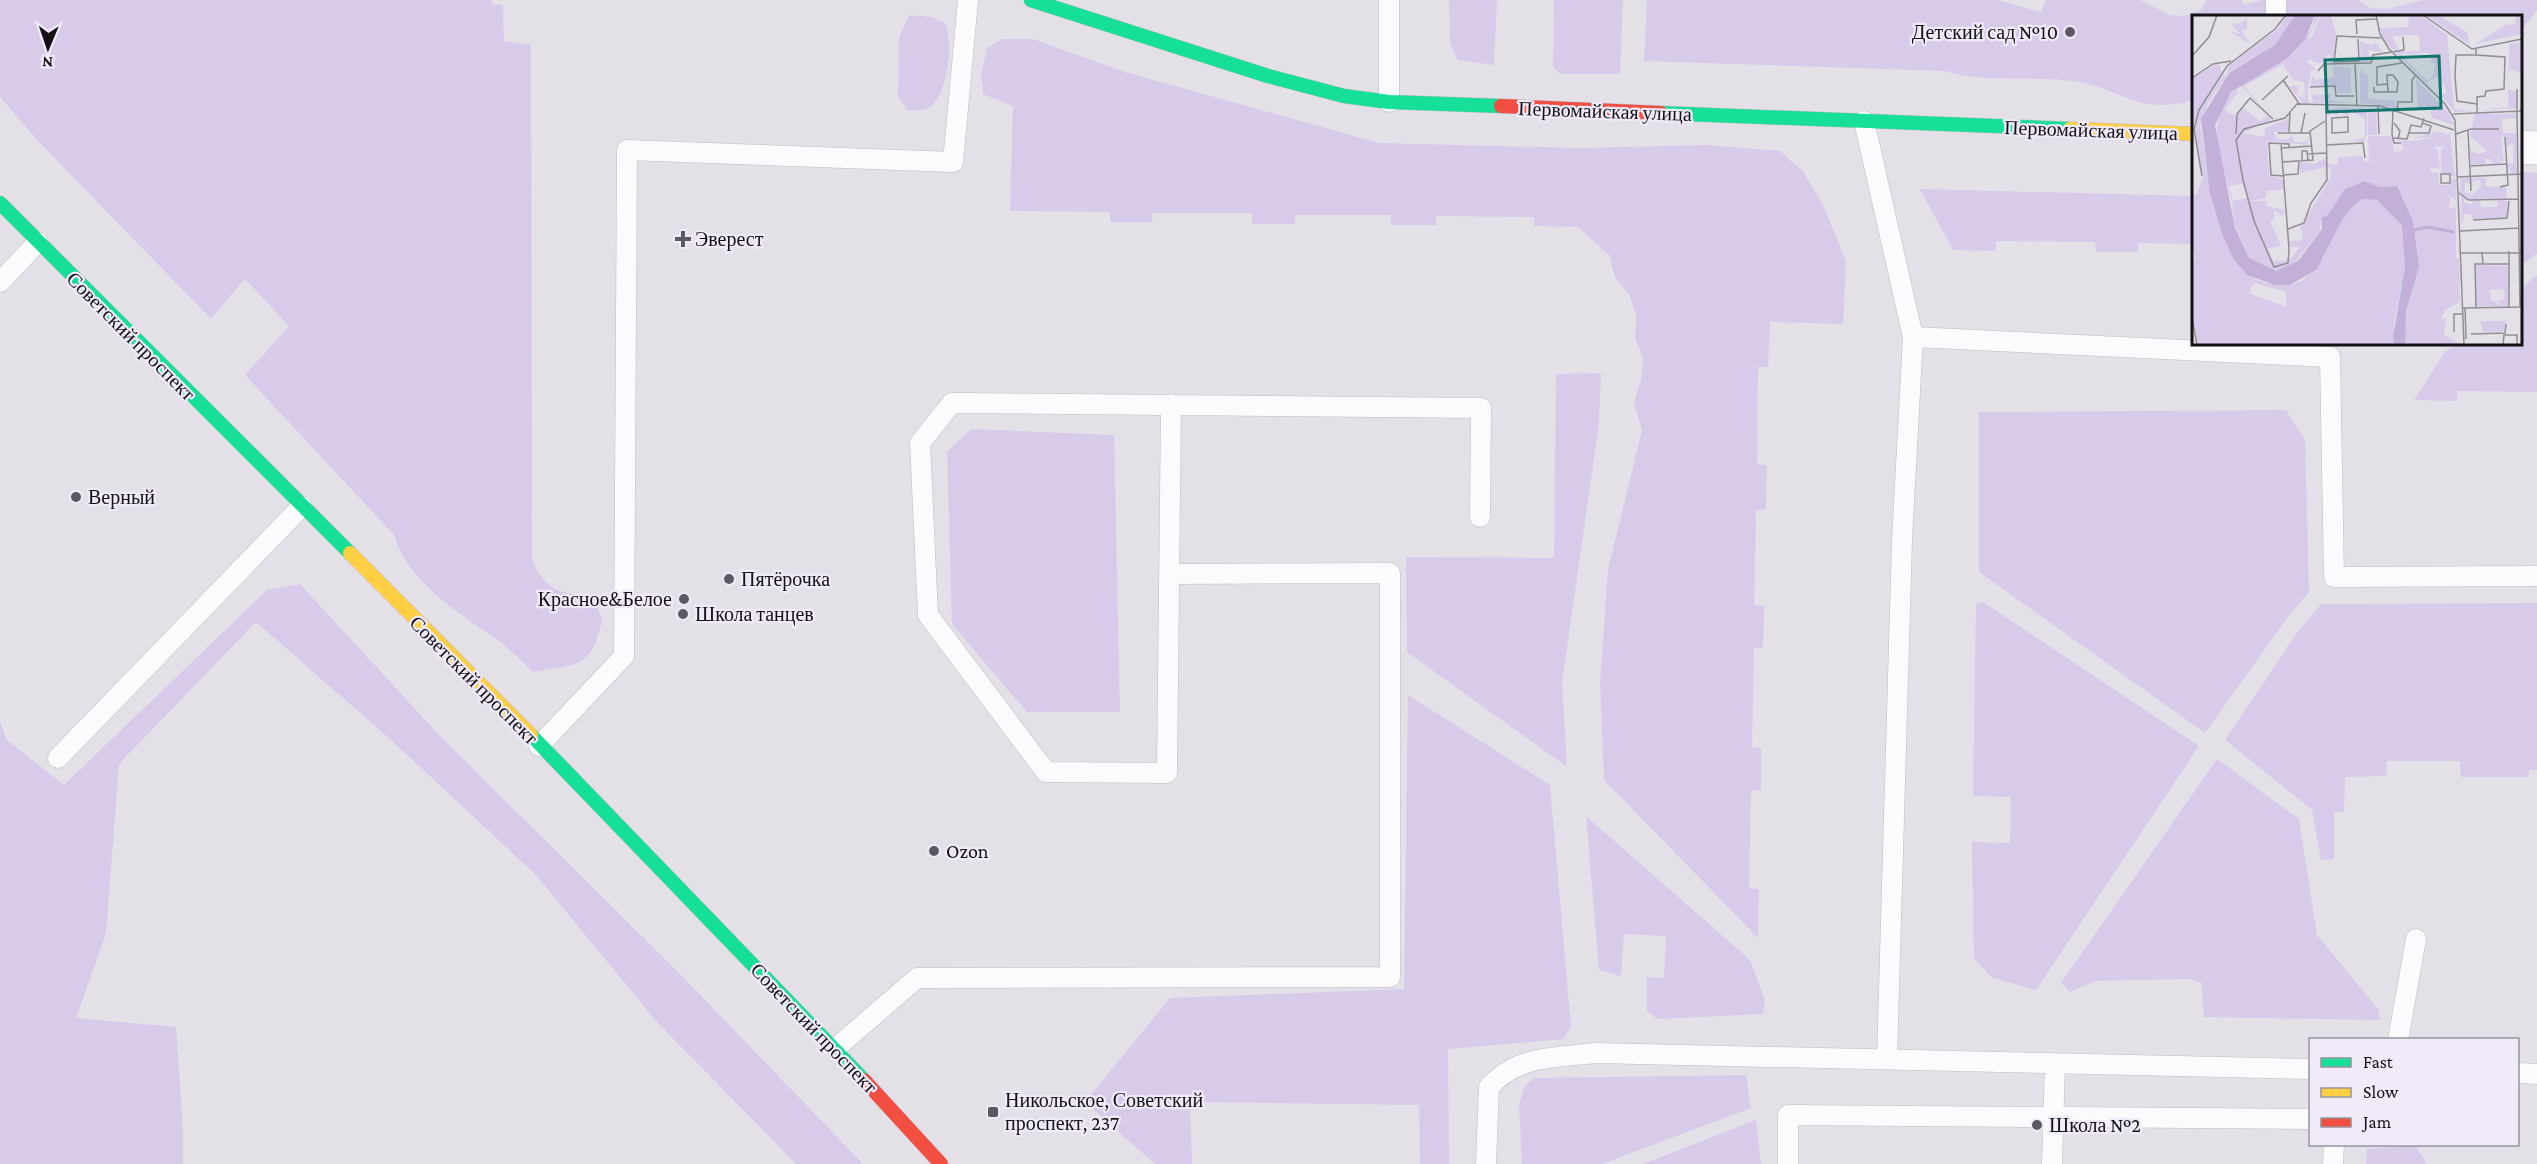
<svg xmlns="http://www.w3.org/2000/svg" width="2537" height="1164" viewBox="0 0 2537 1164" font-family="'Crimson Pro',serif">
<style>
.green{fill:#d8cbea}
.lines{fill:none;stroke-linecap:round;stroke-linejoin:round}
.lane-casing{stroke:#bfbcc2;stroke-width:21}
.street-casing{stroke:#bfbcc2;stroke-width:34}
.fast-casing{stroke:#bfbcc2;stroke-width:15}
.slow-casing{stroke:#bfbcc2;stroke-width:15}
.jam-casing{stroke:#bfbcc2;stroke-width:15}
.lane{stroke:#fbfafc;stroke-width:20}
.street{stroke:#fbfafc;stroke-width:33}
.fast{stroke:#16e098;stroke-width:14}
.slow{stroke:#ffcf43;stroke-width:14}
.jam{stroke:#f24e42;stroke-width:14}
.poi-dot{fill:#5c5960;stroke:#f0eaf9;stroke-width:2}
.labels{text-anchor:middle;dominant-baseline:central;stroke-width:4.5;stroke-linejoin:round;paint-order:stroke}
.poi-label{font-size:20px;fill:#131116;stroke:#f0eaf9;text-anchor:start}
.street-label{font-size:20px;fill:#131116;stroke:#f0eaf9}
.inset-river{fill:none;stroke:#c2b0d9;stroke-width:3}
.inset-road{fill:none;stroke:#908d94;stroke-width:1.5}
.view{fill:#0f766e;fill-opacity:0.15;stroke:#0f766e;stroke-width:3}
.inset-edge{fill:none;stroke:#131116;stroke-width:3}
</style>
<rect width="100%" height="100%" fill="#e4e0e8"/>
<!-- green -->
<path class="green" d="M0,0H492V4L503,5L504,41L531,45L532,559C545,593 562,591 594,600L602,619C592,669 578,664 533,672C522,662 511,650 499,641C462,615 407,582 394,535L245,375L289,326L245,279L211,319L38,141L0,97Z
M1449,0H1497L1494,65L1458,60L1450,44Z
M1554,0H1623L1620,74H1560L1553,67Z
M1647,0H1998L2041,12L2046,0H2140L2170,15L2185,16L2201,10L2207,0H2241L2244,5L2261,0H2357L2371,8L2387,9L2424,0H2537V10L2521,31L2520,16H2194L2193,100C2138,116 2121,88 2073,81C2030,75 1986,84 1944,71L1644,61Z
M909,15L932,17L945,23C954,40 948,100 927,109C922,111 913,110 908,111L898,96L899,37Z
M1002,39H1033L1125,72L1379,143L1580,148L1706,145L1780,151L1803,171L1824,207L1846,261L1843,324L1770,322L1768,367H1758L1757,464L1767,465L1766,509L1756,510L1754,605L1764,606L1763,648H1754L1752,747L1761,748V790H1751L1749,888L1759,889L1758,938L1604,780L1600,683L1608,569L1642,431L1634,402L1641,380L1643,358L1635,338L1636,316L1630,296L1615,277L1609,255L1578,227L1534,226V217L1436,216V225H1391V215H1295V224H1252V213H1153L1152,222H1110V212L1010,211L1013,106L983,94L981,76L987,48Z
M2523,172L2537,173V254L2521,265Z
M1920,189L2193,196V244L2138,243V252H2096L2095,242L1996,241L1995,251L1953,250Z
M2537,275V392L2457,391V401L2414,400L2445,352L2455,344H2520L2521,289Z
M1601,373L1599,423L1562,683L1567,767L1407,652L1406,557L1554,558L1556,374Z
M2286,410L2305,440L2309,592L2290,614L2205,733L1979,572V412Z
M971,429L1114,435L1120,712H1027L952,624L947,452Z
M300,584L440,736L682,976L863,1164H796L656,1021L536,875L391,740L256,622L119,764L106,934L76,1018L176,1027L183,1129V1164H0V721L6,739L64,785L267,590Z
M1983,602L2199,746L2036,990L1991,977L1974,958L1972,842L2010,843L2011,797L1973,796L1976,605Z
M2537,603V770H2529V777H2461L2460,761H2387L2386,776L2345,777L2344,812H2334V859L2321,860L2312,810L2225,740L2297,633L2321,604Z
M1408,695L1550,785L1571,1027L1563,1039L1448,1049L1449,1164H1420L1419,1105L1190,1102L1192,1164H1155L1085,1102L1170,998L1404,989Z
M2217,759L2299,819L2317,935L2378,1009L2380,1020L2204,1017L2201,983L2190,979L2095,981L2070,992L2061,983Z
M1586,816L1750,960L1765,1000L1763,1014L1657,1019L1647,1011V977L1664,978L1666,936L1624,934L1621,976L1599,970Z
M1746,1075L1751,1108L1602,1164H1522L1519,1105L1524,1087L1534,1078Z
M1756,1120L1761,1164H1643Z
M2415,1145L2427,1164H2366L2367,1149Z"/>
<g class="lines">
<defs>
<path id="lane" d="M1389,0V102
M2276,16V0
M1864,121L1913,337L1902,540L1887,1059
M0,282L38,242
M1913,337L2330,357L2334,577L2537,576
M1171,404L1167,773L1046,772L928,615L920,443L952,403L1481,408L1480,517
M539,746L624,656L627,150L953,162L968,0
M58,758L302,506
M2398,1040L2416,939
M836,1048L917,978L1390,977V573L1169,574
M2518,1073L2537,1074
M1486,1164L1489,1087C1518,1055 1554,1058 1595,1053L2310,1069
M1788,1164V1115L2310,1119
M2052,1164L2055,1063
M2333,1164L2334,1144"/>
<path id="street" d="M2520,147L2537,148"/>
<path id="fast" d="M1031,0L1268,76L1344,96L1389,102L1501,106
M1661,113L2070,129
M0,203L350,553
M531,735L864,1080"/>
<path id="slow" d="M2070,129L2194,134
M350,553L531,735"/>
<path id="jam" d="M1501,106L1661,113
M864,1080L941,1164"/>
</defs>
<!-- lane casing -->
<use href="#lane" class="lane-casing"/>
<!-- street casing -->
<use href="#street" class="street-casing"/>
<!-- fast casing -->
<use href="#fast" class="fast-casing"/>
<!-- slow casing -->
<use href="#slow" class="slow-casing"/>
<!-- jam casing -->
<use href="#jam" class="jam-casing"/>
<!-- lane -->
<use href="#lane" class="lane"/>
<!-- street -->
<use href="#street" class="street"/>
<!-- fast -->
<use href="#fast" class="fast"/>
<!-- slow -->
<use href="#slow" class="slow"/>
<!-- jam -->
<use href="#jam" class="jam"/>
</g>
<!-- markers -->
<g class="poi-dot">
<circle cx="2070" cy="32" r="6"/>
<path d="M680 230h6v6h6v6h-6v6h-6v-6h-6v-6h6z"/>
<circle cx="76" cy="497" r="6"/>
<circle cx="729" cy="579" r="6"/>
<circle cx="684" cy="599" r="6"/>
<circle cx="683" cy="614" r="6"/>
<circle cx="934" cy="851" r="6"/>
<rect x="987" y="1106" width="12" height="12" rx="3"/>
<circle cx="2037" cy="1125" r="6"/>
</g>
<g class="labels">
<!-- poi labels -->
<g class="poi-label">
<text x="2058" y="32" text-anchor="end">Детский сад №10</text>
<text x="695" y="239">Эверест</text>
<text x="88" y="497">Верный</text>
<text x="741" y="579">Пятёрочка</text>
<text x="672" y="599" text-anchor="end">Красное&amp;Белое</text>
<text x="695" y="614">Школа танцев</text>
<text x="946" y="851">Ozon</text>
<text x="1005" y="1100">Никольское, Советский<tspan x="1005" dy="23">проспект, 237</tspan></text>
<text x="2049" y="1125">Школа №2</text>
</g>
<!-- street labels -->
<g class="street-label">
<text transform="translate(1605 111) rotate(2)">Первомайская улица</text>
<text transform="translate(2091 130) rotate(2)">Первомайская улица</text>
<text transform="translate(131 336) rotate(45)">Советский проспект</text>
<text transform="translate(474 680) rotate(45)">Советский проспект</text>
<text transform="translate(814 1028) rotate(46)">Советский проспект</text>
</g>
</g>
<!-- overview -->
<g transform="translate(2192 15)">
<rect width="330" height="330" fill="#e4e0e8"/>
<path d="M95,0H103L100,10L84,29L34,59L37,51L87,13ZM123,0H128L116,22L119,24L129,0H139L144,20L141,45L136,38L132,47L124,48L117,44L115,47L124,54L119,56L115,81L118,89L111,88L97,71H108L104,79L113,84L112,67L101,65L91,49L52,71L73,95L48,70L101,39L121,11ZM217,0H228L255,20L262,94L283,96L263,97L249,81L255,77L247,60L234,68L203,37L228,36L227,20L200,21L207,34L201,35L192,24L187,13L216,12ZM238,38L239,48H243L242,59L236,66L208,39ZM234,0H246L275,17L278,30ZM324,0H330V19L283,29L314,10L323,9ZM55,1V14L50,16L58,29L37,16L49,19L39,10L51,7ZM183,25L190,37L176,35L179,47L169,48L168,26L174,29H183ZM330,27V60L320,54L317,57V75L325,77V93L286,95L316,92L317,29ZM26,49L30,56L0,111V63ZM141,51L159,53V78H146L144,70L119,71L120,61L124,65L142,62ZM168,54L176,61V84L203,85L204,93L168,88ZM31,60L34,62L17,86L8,110L20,187L42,245L55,260L73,268L98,270L110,266L130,245L150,205L161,191L170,184L185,185L209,206L211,214L213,251L202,310L203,330H6L0,298V244L4,243L0,234V181L5,179L11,162L3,114L6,99ZM63,268L94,277V292L59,279L58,273ZM224,64L256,97L262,110L240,103L238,94H226ZM44,72L46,77L32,95L44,101L56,83L51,93L68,106L76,101L80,105L50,118L72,122L73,113L98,103L96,116L82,117L83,122L86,119L84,124H97L100,119L102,127H114L117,121L115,130L75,126L77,160L90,164L93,174L74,176V183L59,186H74L75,191L92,195L91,201L82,195V205L78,206L89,231L76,234L81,246L96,245L91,251L108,232L98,231L97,226L110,225L111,218L108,213L139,162L137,150L132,162L133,152L108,158V147L123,149L135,142L136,149L146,150V142L170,141L173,147L177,146L176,121H199L202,138L211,135L210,127L203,125L222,126L248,121L220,124L244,116L256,120L258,117L263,162L247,158L249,156V134L253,131L241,133L246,135L248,153H239L238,157L246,158L247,170H259V164H264V185L245,172L259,183L257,193L264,192V243L267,244L268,287L253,295L249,305L254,303L252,320L270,330H213V307L226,240L221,206L205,171L188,172L174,166L153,174L135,201L130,202L128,216L100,251L82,256L57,243L42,208L40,187L23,123L29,93ZM51,168L55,183L41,186L37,171ZM119,76L121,80L140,79L136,85L162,88H121ZM151,92L175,93V119L172,127L158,126L173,123V104L158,96L156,101L148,97L144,101L142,97L135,101L138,94ZM176,92L179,97L184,93L185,120H176ZM283,99H323L324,103L310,104L311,118H324L325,158H319L314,148L321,149L322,132L320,128L314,132L313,122H309L312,147L296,137L311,148L300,149L299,144H293V149L279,150L278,135L287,139L295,136L278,121ZM268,163H277L278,169L273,167V178H278L279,181L289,172L288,165L281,166L279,171V163H294L293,171L314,172L315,183L280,184L273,181L277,179L272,180L276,185H272V187L280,190V186H288L289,192H305L306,185L316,186L314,202L280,204L279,199H272L270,214ZM284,250L316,251L317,291H307V286L313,284L312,274L298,275L299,286H305L306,291H291L292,285L290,291H284ZM288,306H314V307L311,316L291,317Z" fill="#d8cbea" fill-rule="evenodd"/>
<path d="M103,0H123L113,24L96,43L39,77L23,110L43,213L57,243L84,256L106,246L130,214V202L135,201L153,174L173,166L188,172L205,171L221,206L227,251L214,297L213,330H203L201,323L213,251L210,210L185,185L170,184L161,191L150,205L125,254L98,270H83L55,260L42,245L31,221L18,179L9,104L37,58L84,29Z" fill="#c2b0d9"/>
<path class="inset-river" d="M222,215L235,212L262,217"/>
<path class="inset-road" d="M184,0L188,19L197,34L253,89L263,105L272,330M231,0L280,34L330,24M165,19L164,5L184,4M166,24L167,46L142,47L145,21L189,23M284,34V40L313,42L312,74L294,76L293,81L285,82V98M284,40H264L263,61L265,86L285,89M0,41L17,22L25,0M163,49L165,91M126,56L132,49L179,48L181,40L212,35L211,22M0,63L21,49L39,46M91,65L108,90M195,69L185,70V52L210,48M118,72L143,71L144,81H162M182,72V77H205L206,67L201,60H195L196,77M325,74V96M70,85L96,61M186,91L187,119M201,94L200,120L202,128H209M205,96L206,87H220V65L223,61M325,96L328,292M261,99L330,96M156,102V117L140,118V103ZM202,108L208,116L206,124M276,116L279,176M97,117L98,97M86,118H118M109,118L113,98M217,118H237L239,111L230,108M44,119L45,99L58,83L81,104M264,119L279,114H307M202,123L215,124L219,110L229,112L232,103M89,129L97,234L96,248L82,252L62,206L51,165L44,125L52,114L93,103L105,89L188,91L262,115M134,130L171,128L173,143M89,133L119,131M115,139L134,138M110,146V136H115L116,145M90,147L121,145L118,116L133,106M278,151L314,149M249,159H258V168H249ZM92,160L106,159L107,146M10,161L2,114L7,95L35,51L83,14L94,0M91,161L79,160L77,128L97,129V132M266,162L330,159M308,172L316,170L313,122M267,178L277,185L326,184M281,205L315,203L317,186M96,214L112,208L119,188L135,165L134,91M268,216L327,213M317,236V292M269,238H330M292,249H317M271,293L328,292M273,293L274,324M284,293L283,249H291L290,237M0,303L5,330M262,317V299H271M279,319L313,318L314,309M311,330L312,320H325V330"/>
<path class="view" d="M247,41L249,93L135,97L133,45Z"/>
<rect width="330" height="330" class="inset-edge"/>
</g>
<!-- legend -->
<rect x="2309" y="1038" width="210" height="108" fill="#f0eaf9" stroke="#98939e" stroke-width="1.5"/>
<rect x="2321" y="1058" width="30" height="9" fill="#16e098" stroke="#98939e" stroke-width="1.5"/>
<text x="2363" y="1068" font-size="18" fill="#131116">Fast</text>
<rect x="2321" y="1088" width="30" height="9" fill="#ffcf43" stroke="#98939e" stroke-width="1.5"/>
<text x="2363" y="1098" font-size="18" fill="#131116">Slow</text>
<rect x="2321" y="1118" width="30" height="9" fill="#f24e42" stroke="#98939e" stroke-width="1.5"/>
<text x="2363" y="1128" font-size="18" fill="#131116">Jam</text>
<!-- north arrow -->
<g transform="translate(48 48) rotate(182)" stroke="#f0eaf9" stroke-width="4.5" paint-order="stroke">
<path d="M0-4.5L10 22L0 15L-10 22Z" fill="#131116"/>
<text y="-9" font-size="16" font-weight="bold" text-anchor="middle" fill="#131116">N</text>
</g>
</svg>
